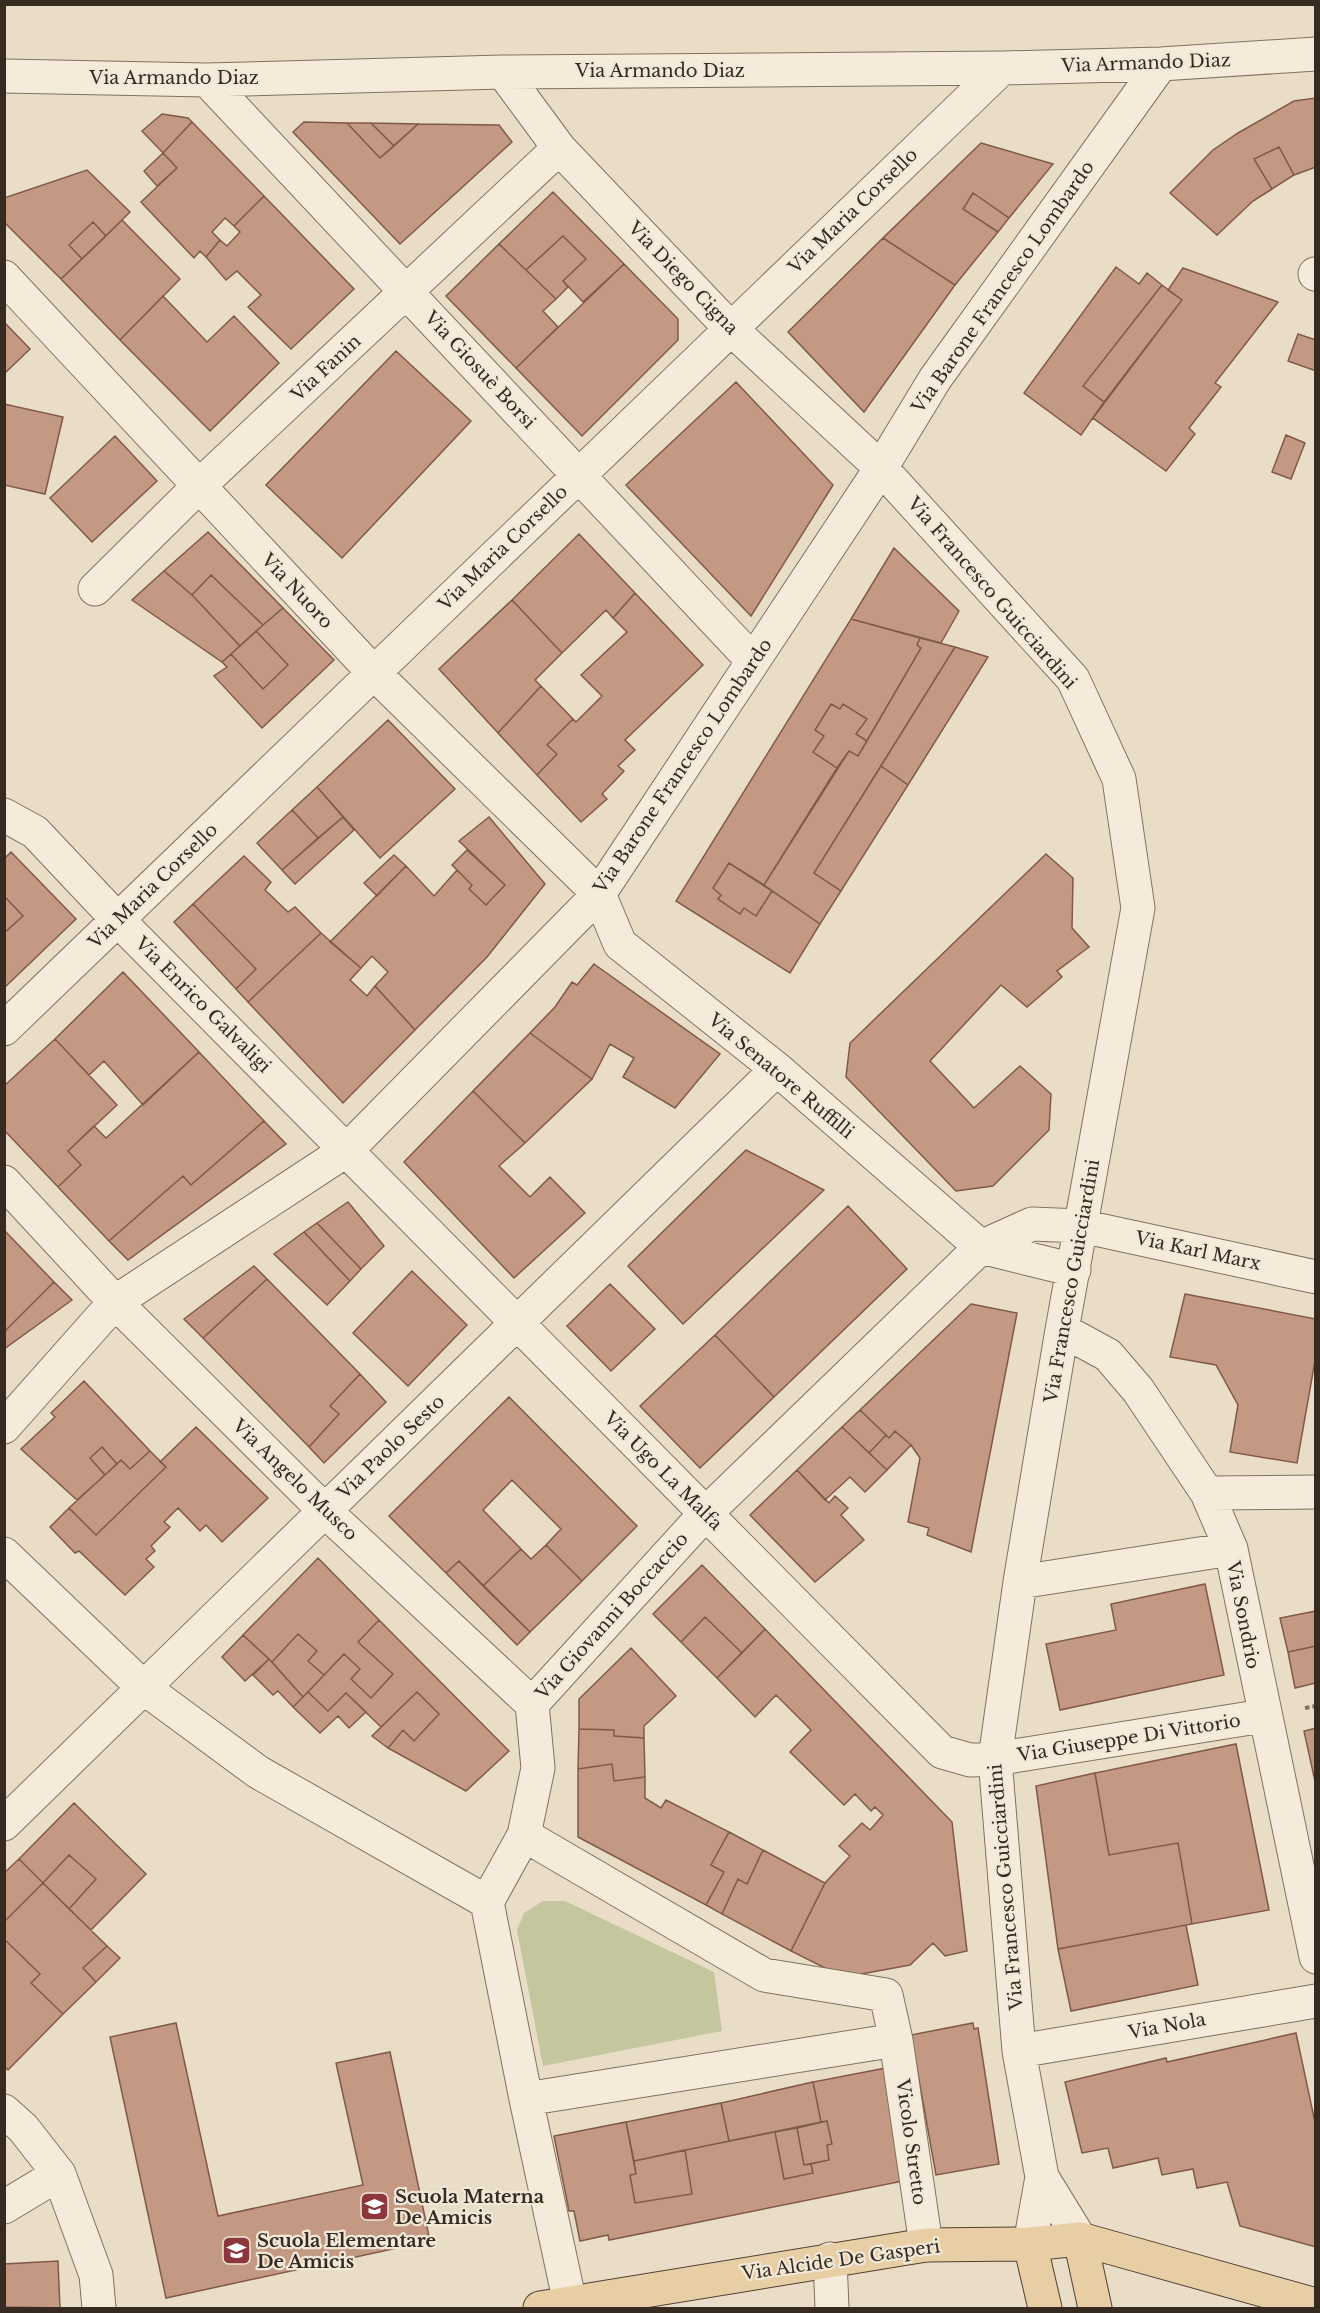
<svg xmlns="http://www.w3.org/2000/svg" width="1320" height="2313" viewBox="0 0 1320 2313" font-family="'Libre Baskerville',serif">
<style>
.green{fill:#c4c69e}
.building{fill:#c39983;stroke:#805a48;stroke-width:1.5}
.lines{fill:none;stroke-linecap:round;stroke-linejoin:round}
.minor-casing{stroke:#83705f;stroke-width:35}
.major-casing{stroke:#523f33;stroke-width:35}
.path{stroke:#83705f;stroke-width:4;stroke-dasharray:4.5 3;stroke-linecap:butt}
.minor{stroke:#f5ebdb;stroke-width:33}
.major{stroke:#e7cea5;stroke-width:33}
.labels{text-anchor:middle;dominant-baseline:central;stroke-width:4.5;stroke-linejoin:round;paint-order:stroke}
.street-label{font-size:18px;fill:#362a21;stroke:#f2e8d7}
.poi-label{font-size:18px;font-weight:bold;fill:#362a21;stroke:#f2e8d7;text-anchor:start}
</style>
<rect width="100%" height="100%" fill="#e9ddc8"/>
<!-- green -->
<path class="green" d="M543,1901H565L714,1972L722,2031L543,2066L517,1930L524,1913Z"/>
<!-- building -->
<path class="building" d="M1316,98V167L1294,175L1279,147L1254,159L1272,189L1253,201L1217,235L1170,193L1213,150L1238,133L1294,101Z
M162,114L188,118L192,122L163,153L142,131Z
M192,122L264,196L234,226L225,218L212,232L220,240L206,257L200,251L194,258L141,202L177,168L163,153Z
M304,122L347,123L380,158L418,124L499,125L512,142L400,244L293,132Z
M347,123H371L394,146L380,158Z
M371,123L418,124L394,146Z
M981,143L1053,164L1009,218L973,193L963,209L998,232L955,285L883,238Z
M1279,147L1294,175L1272,189L1254,159Z
M163,153L177,168L157,186L144,171Z
M87,170L130,212L106,236L93,222L69,245L82,259L61,279L4,222V198Z
M553,192L624,264L583,302L563,281L586,259L563,236L526,270L499,244Z
M973,193L1009,218L998,232L963,209Z
M264,196L354,289L291,349L248,307L261,295L237,271L226,280L206,257L220,240L227,246L240,232L234,226Z
M122,220L180,279L120,340L61,279Z
M93,222L106,236L82,259L69,245Z
M563,236L586,259L563,281L568,287L556,299L526,270Z
M883,238L955,285L864,412L788,332Z
M499,244L556,299L543,311L558,327L516,368L446,296Z
M624,264L678,319V340L582,436L516,368Z
M1116,267L1139,284L1147,273L1162,285L1083,386L1104,402L1081,435L1024,393Z
M1183,268L1278,302L1215,383L1221,387L1189,428L1195,434L1166,471L1093,418L1182,300L1168,290Z
M1162,285L1182,300L1104,402L1083,386Z
M163,296L207,342L234,316L279,363L210,431L120,340Z
M4,322L30,349L4,374Z
M1298,334L1316,340V371L1288,361Z
M396,351L471,421L342,558L266,485Z
M736,382L833,485L751,616L626,485Z
M4,404L63,417L45,494L4,485Z
M1286,435L1305,443L1291,479L1272,472Z
M115,436L157,481L92,542L50,498Z
M208,532L283,608L263,625L211,575L192,595L164,571Z
M579,534L635,593L613,618L606,610L562,653L512,600Z
M894,548L959,611L941,643L851,619Z
M164,571L192,595L240,646L222,662L132,600Z
M211,575L263,625L240,646L192,595Z
M635,593L703,665L625,740L635,750L618,766L624,771L602,794L607,799L581,822L537,775L557,754L547,745L573,719L576,722L602,696L581,675L627,632L613,618Z
M512,600L562,653L535,680L541,686L498,733L439,669Z
M283,608L334,660L262,728L214,676L227,667L222,662L231,654L263,689L288,665L256,631Z
M851,619L920,638L917,645L921,648L867,741L856,734L867,719L843,704L840,709L831,704L815,730L824,736L813,752L837,768L764,885L729,863L713,888L721,895L718,899L740,914L744,908L756,916L772,891L820,924L790,973L676,901Z
M256,631L288,665L263,689L231,654Z
M920,638L955,647L814,873L841,891L820,924L764,885L849,751L858,756L921,648L917,645Z
M955,647L988,657L908,785L881,766Z
M541,686L573,719L547,745L557,754L537,775L498,733Z
M831,704L840,709L843,704L867,719L856,734L867,741L858,756L849,751L837,768L813,752L824,736L815,730Z
M388,720L455,789L380,858L317,787Z
M881,766L908,785L841,891L814,873Z
M317,787L343,817L318,838L292,810Z
M292,810L318,838L282,870L257,843Z
M343,817L354,830L295,884L282,870Z
M489,817L545,884L487,957L415,1030L375,986L388,972L372,956L361,968L330,942L406,866L434,896L457,870L472,885L469,889L486,905L505,885L459,841Z
M467,850L505,885L486,905L469,889L472,885L452,865Z
M11,852L76,919L4,988V933L23,916L4,896V859Z
M1046,854L1073,878L1072,928L1089,947L1057,971L1062,977L1027,1007L1001,985L930,1061L974,1108L1020,1066L1051,1094L1049,1130L993,1186L956,1191L846,1077L850,1043Z
M394,855L406,866L377,896L364,883Z
M244,856L271,882L265,890L288,912L295,907L321,933L248,1002L236,989L256,969L193,904Z
M729,863L772,891L756,916L744,908L740,914L718,899L721,895L713,888Z
M4,896L23,916L4,933Z
M193,904L256,969L236,989L174,922Z
M321,933L361,968L350,980L367,996L375,986L415,1030L343,1103L248,1002Z
M594,964L720,1054L675,1108L623,1077L634,1058L610,1044L592,1079L530,1033L555,1007L572,982L577,985Z
M123,972L199,1052L143,1105L104,1061L89,1075L55,1039Z
M530,1033L592,1079L525,1143L473,1091Z
M55,1039L117,1105L68,1151L81,1165L58,1187L4,1130V1086Z
M199,1052L264,1121L191,1185L183,1176L109,1241L58,1187L81,1165L68,1151L94,1126L106,1138Z
M473,1091L525,1143L499,1166L530,1197L550,1177L585,1213L514,1278L404,1162Z
M264,1121L286,1144L128,1260L109,1241L183,1176L191,1185Z
M746,1150L824,1190L683,1324L628,1266Z
M348,1202L384,1246L361,1269L317,1223Z
M848,1206L907,1269L774,1397L715,1335Z
M317,1223L361,1269L350,1281L304,1232Z
M4,1230L54,1282L4,1332Z
M304,1232L350,1281L327,1305L274,1254Z
M254,1266L267,1279L203,1338L184,1319Z
M412,1271L467,1325L408,1386L353,1333Z
M267,1279L360,1374L330,1406L339,1414L309,1447L203,1338Z
M54,1282L72,1300L4,1349V1332Z
M610,1284L655,1329L611,1371L567,1326Z
M1185,1294L1316,1319V1355L1297,1463L1230,1452L1238,1405L1216,1365L1170,1357Z
M971,1304L1017,1313L971,1552L927,1535L929,1528L908,1522L920,1458L911,1445L895,1431L889,1438L860,1410Z
M715,1335L774,1397L700,1468L640,1406Z
M360,1374L386,1402L324,1463L309,1447L339,1414L330,1406Z
M84,1381L150,1451L130,1469L121,1460L117,1464L102,1447L90,1458L105,1475L77,1500L21,1449L55,1417L51,1413Z
M509,1397L637,1526L582,1581L546,1545L561,1529L512,1480L483,1510L521,1549L483,1586L459,1561L446,1573L389,1516Z
M860,1410L886,1435L869,1453L842,1427Z
M196,1427L268,1498L222,1542L206,1525L200,1531L178,1508L164,1522L170,1527L151,1546L155,1551L146,1559L154,1567L125,1595L79,1551L75,1553L50,1527L69,1508L96,1535L166,1467L160,1462Z
M842,1427L887,1470L865,1492L850,1477L825,1500L797,1470Z
M895,1431L911,1445L887,1470L869,1453L886,1435L889,1438Z
M102,1447L117,1464L105,1475L90,1458Z
M150,1451L166,1467L96,1535L69,1508L121,1460L130,1469Z
M797,1470L829,1503L835,1496L848,1508L841,1515L864,1540L815,1582L750,1515Z
M546,1545L582,1581L530,1632L483,1586L521,1549L531,1559Z
M318,1558L379,1620L358,1642L393,1674L371,1698L351,1679L360,1669L344,1654L324,1675L308,1661L317,1651L298,1634L272,1662L243,1635Z
M459,1561L530,1632L517,1645L446,1573Z
M702,1565L765,1629L742,1653L705,1617L681,1642L653,1614Z
M1205,1584L1224,1675L1060,1710L1046,1644L1116,1630L1111,1604Z
M1316,1611V1646L1288,1652L1280,1618Z
M705,1617L742,1653L717,1678L681,1642Z
M379,1620L509,1751L466,1791L388,1748L403,1730L414,1741L439,1714L417,1692L381,1727L346,1693L328,1711L308,1692L344,1654L360,1669L351,1679L371,1698L393,1674L358,1642Z
M765,1629L952,1822L967,1951L945,1956L933,1943L910,1965L856,1975L835,1973L791,1951L825,1883L850,1856L839,1846L862,1823L870,1830L883,1815L875,1807L871,1811L855,1794L844,1805L790,1752L811,1730L776,1695L755,1717L717,1678Z
M298,1634L317,1651L308,1661L324,1675L303,1697L272,1662Z
M243,1635L269,1659L245,1681L222,1657Z
M1316,1646V1683L1295,1688L1288,1652Z
M631,1648L676,1696L644,1726V1738L614,1736V1730L579,1729V1699Z
M269,1659L303,1697L293,1707L278,1691L273,1695L253,1675Z
M308,1692L328,1711L346,1693L366,1712L349,1728L338,1716L320,1733L293,1707Z
M417,1692L439,1714L414,1741L403,1730L388,1748L372,1736Z
M1316,1728V1786L1304,1731Z
M579,1729L614,1730V1736L644,1738L645,1777L614,1781L612,1764L578,1769Z
M1236,1744L1269,1910L1192,1924L1178,1843L1109,1855L1095,1773Z
M612,1764L614,1781L645,1777V1798L661,1808L666,1800L729,1832L711,1865L724,1872L706,1905L578,1837V1769Z
M1095,1773L1109,1855L1178,1843L1192,1924L1058,1949L1036,1786Z
M74,1803L146,1874L91,1930L69,1909L96,1879L69,1855L43,1883L19,1859Z
M729,1832L763,1850L747,1884L738,1879L722,1914L706,1905L724,1872L711,1865Z
M763,1850L825,1883L791,1951L722,1914L738,1879L747,1884Z
M69,1855L96,1879L69,1909L43,1883Z
M19,1859L43,1883L4,1922V1873Z
M43,1883L107,1946L83,1968L96,1982L63,2014L31,1983L40,1974L4,1939V1922Z
M1186,1925L1198,1985L1071,2011L1058,1949Z
M4,1939L40,1974L31,1983L63,2014L8,2070L4,2066Z
M107,1946L120,1958L96,1982L83,1968Z
M176,2023L218,2216L363,2185L336,2063L390,2052L430,2241L166,2298L110,2037Z
M973,2023L974,2029L978,2028L999,2164L936,2175L911,2035Z
M1296,2033L1316,2127V2247L1240,2226L1227,2182L1197,2188L1193,2169L1162,2175L1158,2158L1113,2168L1108,2148L1082,2153L1065,2082L1166,2058L1167,2062Z
M886,2068L908,2180L609,2240L608,2235L580,2241L574,2211H569L554,2136L626,2122L636,2174L630,2175L635,2203L692,2194L685,2150L775,2132L784,2179L813,2173L811,2164L829,2160L827,2145L832,2144L827,2121L821,2122L813,2082Z
M813,2082L821,2122L729,2141L721,2103Z
M721,2103L729,2141L634,2161L626,2122Z
M827,2121L832,2144L827,2145L829,2160L804,2165L797,2128Z
M797,2128L804,2165L811,2164L813,2173L784,2179L775,2132Z
M685,2150L692,2194L635,2203L630,2175L636,2174L634,2161Z
M58,2261L60,2308L4,2307V2264Z"/>
<g class="lines">
<defs>
<path id="minor" d="M503,72L559,148L731,329L881,468L1073,679L1119,779L1138,908L1062,1330L1020,1582L995,1759L1019,2051L1042,2177L1030,2244
M4,76L207,80L503,72L1002,68L1161,64L1316,54
M207,80L753,661
M1315,274H1316
M4,277L374,673L599,894L620,944L777,1069L981,1247L1074,1270
M95,589L199,486L559,148
M4,815L35,832L118,920L942,1752L970,1760L995,1759L1263,1716
M4,1029L1002,68
M4,1182L115,1302L325,1511L532,1704
M1062,1330L1108,1355L1138,1390L1207,1493L1231,1549L1316,1957
M4,1427L115,1302L347,1150L599,894L881,468L935,379L1161,64
M1207,1493L1316,1492
M4,1554L144,1688L258,1772L487,1902
M1020,1582L1231,1549
M4,1824L777,1069
M524,1835L764,1975L886,1995L896,2040L526,2099
M896,2040L926,2245
M1019,2051L1316,2001
M4,2111L23,2128L59,2174L96,2275L99,2308
M1042,2177L1080,2239
M4,2207L59,2174
M830,2259L832,2308
M571,2308L526,2099L487,1902L524,1835L538,1768L532,1704L705,1514L981,1247L1032,1224L1081,1226L1316,1277"/>
<path id="major" d="M1080,2239L1095,2308
M1030,2244L1045,2308
M540,2308L926,2245L1030,2244L1080,2239L1316,2305"/>
</defs>
<!-- minor casing -->
<use href="#minor" class="minor-casing"/>
<!-- major casing -->
<use href="#major" class="major-casing"/>
<!-- path -->
<path class="path" d="M1305,1708L1316,1706"/>
<!-- minor -->
<use href="#minor" class="minor"/>
<!-- major -->
<use href="#major" class="major"/>
</g>
<!-- icons -->
<defs>
<symbol id="school-square" viewBox="-11 -11 22 22"><rect x="-9" y="-9" width="18" height="18" rx="4" fill="#8b373d" stroke="#f2e8d7"/><path d="M0-5L7-2L0 1L-7-2ZM-4 1L0 2.5L4 1V4Q0 6-4 4Z" fill="#fff"/></symbol>
</defs>
<g fill-rule="evenodd">
<use href="#school-square" x="358" y="2190" width="33" height="33"/>
<use href="#school-square" x="220" y="2234" width="33" height="33"/>
</g>
<g class="labels">
<!-- street labels -->
<g class="street-label">
<text transform="translate(1146 63) rotate(-2)">Via Armando Diaz</text>
<text x="660" y="71">Via Armando Diaz</text>
<text x="174" y="78">Via Armando Diaz</text>
<text transform="translate(853 211) rotate(-44)">Via Maria Corsello</text>
<text transform="translate(683 278) rotate(46)">Via Diego Cigna</text>
<text transform="translate(1003 287) rotate(-55)">Via Barone Francesco Lombardo</text>
<text transform="translate(326 368) rotate(-43)">Via Fanin</text>
<text transform="translate(480 370) rotate(47)">Via Giosuè Borsi</text>
<text transform="translate(503 548) rotate(-44)">Via Maria Corsello</text>
<text transform="translate(297 591) rotate(47)">Via Nuoro</text>
<text transform="translate(992 593) rotate(49)">Via Francesco Guicciardini</text>
<text transform="translate(683 766) rotate(-56)">Via Barone Francesco Lombardo</text>
<text transform="translate(153 886) rotate(-44)">Via Maria Corsello</text>
<text transform="translate(203 1005) rotate(45)">Via Enrico Galvaligi</text>
<text transform="translate(781 1076) rotate(40)">Via Senatore Ruffilli</text>
<text transform="translate(1198 1251) rotate(12)">Via Karl Marx</text>
<text transform="translate(1072 1281) rotate(-80)">Via Francesco Guicciardini</text>
<text transform="translate(391 1447) rotate(-44)">Via Paolo Sesto</text>
<text transform="translate(663 1471) rotate(45)">Via Ugo La Malfa</text>
<text transform="translate(295 1480) rotate(44)">Via Angelo Musco</text>
<text transform="translate(1243 1615) rotate(79)">Via Sondrio</text>
<text transform="translate(612 1616) rotate(-48)">Via Giovanni Boccaccio</text>
<text transform="translate(1129 1738) rotate(-9)">Via Giuseppe Di Vittorio</text>
<text transform="translate(1006 1887) rotate(-95)">Via Francesco Guicciardini</text>
<text transform="translate(1167 2026) rotate(-10)">Via Nola</text>
<text transform="translate(911 2142) rotate(82)">Vicolo Stretto</text>
<text transform="translate(841 2260) rotate(-8)">Via Alcide De Gasperi</text>
</g>
<!-- poi labels -->
<g class="poi-label">
<text x="395" y="2197">Scuola Materna<tspan x="395" dy="21">De Amicis</tspan></text>
<text x="257" y="2241">Scuola Elementare<tspan x="257" dy="21">De Amicis</tspan></text>
</g>
</g>
<!-- border -->
<rect width="1320" height="2313" fill="none" stroke="#362a21" stroke-width="12"/>
</svg>
